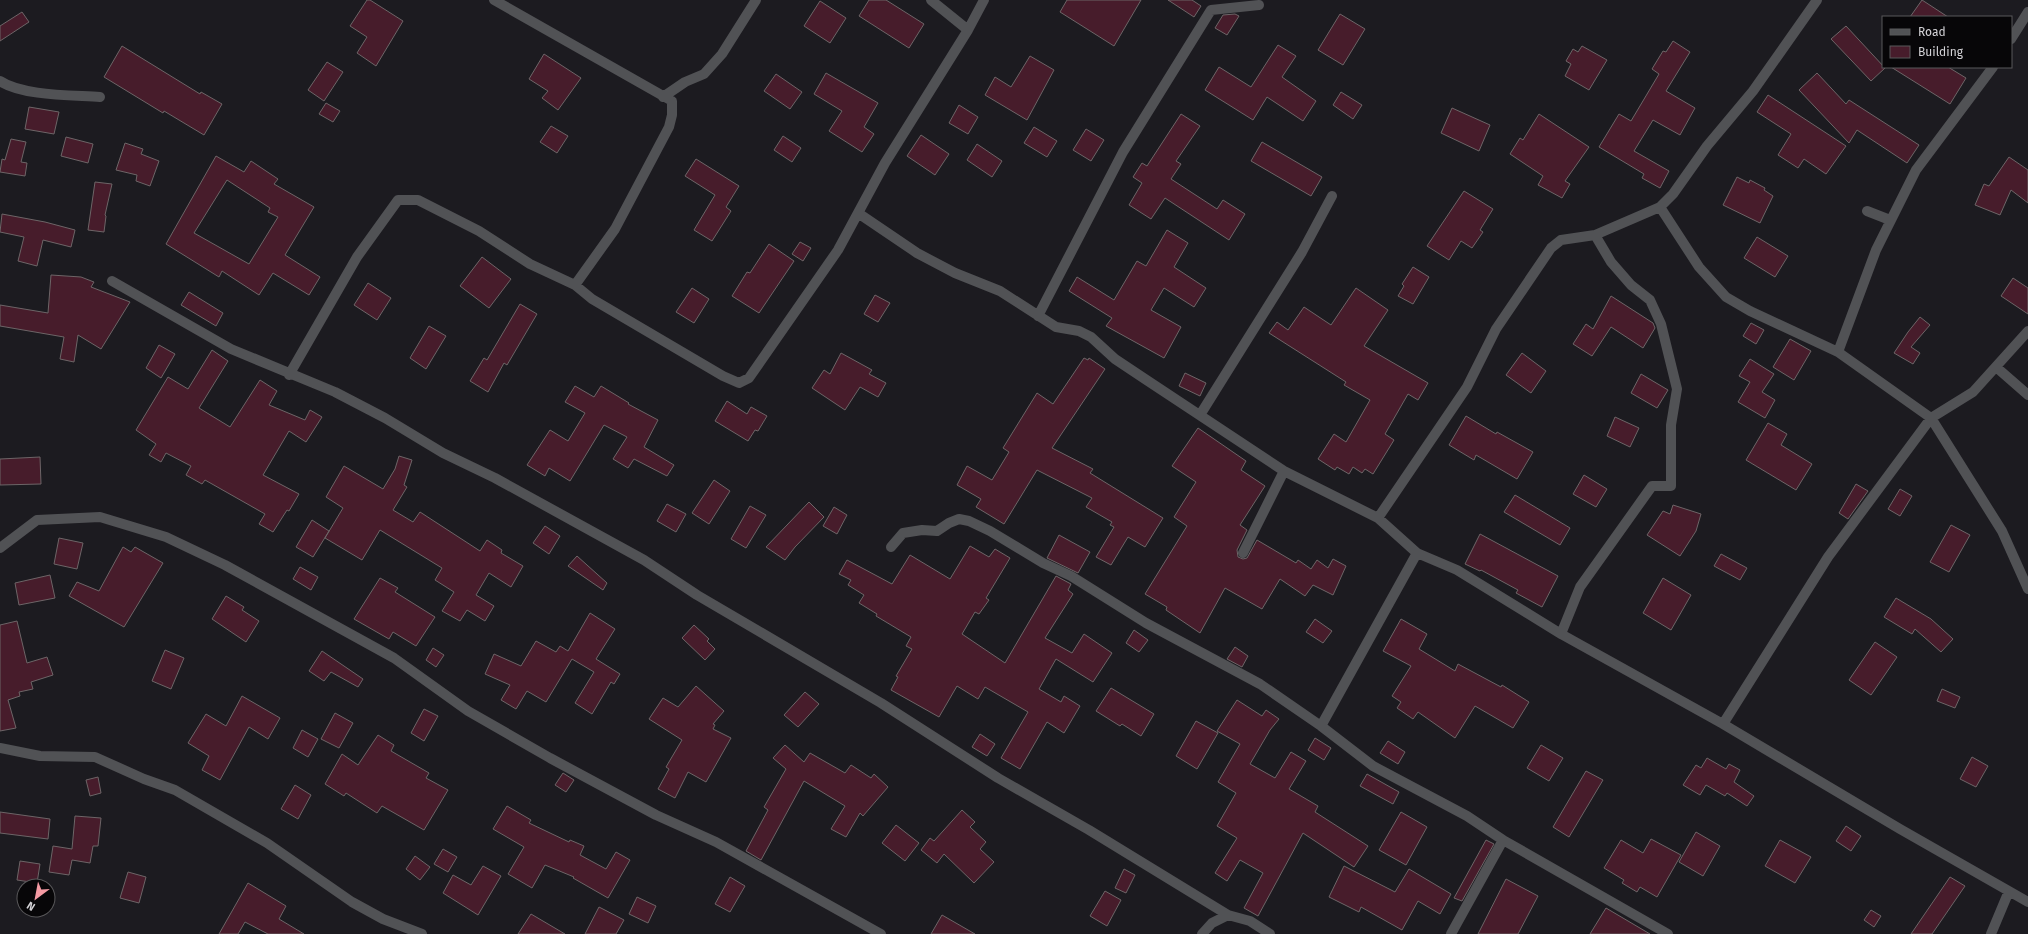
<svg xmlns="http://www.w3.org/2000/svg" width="2028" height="934" viewBox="0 0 2028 934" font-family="'Fira Sans',sans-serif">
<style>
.building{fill:#471c2b;stroke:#6d6567;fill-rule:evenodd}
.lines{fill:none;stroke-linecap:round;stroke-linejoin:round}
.street{stroke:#515255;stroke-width:10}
</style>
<rect width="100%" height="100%" fill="#1c1b20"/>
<!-- building -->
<path class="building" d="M367,0H370L403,21L376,66L357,53L367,37L350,26Z
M869,0H886L924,24L909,48L859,16Z
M1067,0H1141L1114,46L1060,12Z
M1168,0H1192L1201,6L1194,17Z
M1922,0L1948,17H1910Z
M820,1L846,18L830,43L804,26Z
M22,12L29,22L0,41V26Z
M1235,14L1239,16L1227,35L1215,28L1223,15Z
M1340,14L1365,29L1343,65L1318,50Z
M1846,26L1885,68L1871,81L1831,39Z
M1673,41L1690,52L1666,91L1695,108L1680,135L1653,120L1634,151L1669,171L1660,188L1642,178L1644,174L1599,147L1619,114L1631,121L1659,74L1652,69L1663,51L1666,52Z
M1278,45L1296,56L1282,77L1316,101L1303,121L1267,97L1253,120L1205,90L1219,67L1251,87Z
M122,46L200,94L201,92L222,104L204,135L164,111L163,113L104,77Z
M1582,46L1607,60L1589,90L1565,76L1571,64L1566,61L1573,49L1578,52Z
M544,54L581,78L558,110L542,98L548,91L529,79Z
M1030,56L1054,70L1027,120L985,95L995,77L1011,87Z
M327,62L343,72L324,101L308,90Z
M1891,67H1948L1966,78L1950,104Z
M826,73L878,103L864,127L874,134L862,152L829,131L842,111L814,94Z
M1817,73L1846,104L1849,100L1919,145L1907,163L1857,130L1849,143L1799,90Z
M776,74L802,92L790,109L764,91Z
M1341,92L1362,105L1353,119L1333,105Z
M1768,95L1846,146L1826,174L1804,159L1798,168L1778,155L1791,134L1757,112Z
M326,103L340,111L333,122L319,114Z
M959,105L978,117L968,134L949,123Z
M29,107L59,112L54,134L25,129Z
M1452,108L1490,125L1479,151L1441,133Z
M1181,114L1200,126L1176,161L1181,164L1171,179L1217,209L1223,200L1245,214L1229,240L1165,198L1151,219L1129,205L1142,183L1133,177L1142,163L1147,166Z
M1539,114L1589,147L1565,181L1570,184L1562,198L1538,185L1543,176L1510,154L1520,138L1523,140Z
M551,126L568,136L557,153L540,142Z
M1034,127L1057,141L1047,157L1024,143Z
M1086,129L1104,140L1091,161L1073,150Z
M921,135L949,154L935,175L907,156Z
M783,136L801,148L792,162L774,150Z
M66,137L93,144L88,163L61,156Z
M11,139L26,142L21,162L27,163L25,176L0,172L2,159L5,160Z
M1262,142L1322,177L1311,196L1251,161Z
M125,143L143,149L141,154L159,161L150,186L136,181L137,175L116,170Z
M977,144L1002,161L992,177L967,160Z
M216,156L244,172L251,161L278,179L274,184L314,207L285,255L320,277L309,295L273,273L259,295L222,271L219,277L166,244ZM227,180L270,208L268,212L278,217L249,264L194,233Z
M2009,157L2028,170V203L2011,190L2000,215L1975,205L1984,184L1989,186Z
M696,159L739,186L726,207L731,211L712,241L694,230L715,195L685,176Z
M1737,177L1749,183L1750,180L1765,188L1764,190L1773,196L1760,223L1723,205Z
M95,182L112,184L105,215L106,216L104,232L88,230Z
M1464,191L1493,209L1480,230L1483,232L1472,248L1461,241L1449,260L1427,246Z
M2,214L45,222L75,230L71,247L43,240L37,266L18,261L24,237L0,232Z
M1167,230L1188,243L1174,267L1206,288L1194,307L1164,288L1151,310L1181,327L1164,358L1106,326L1112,318L1069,291L1077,277L1114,300L1137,261L1146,266Z
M1757,237L1788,256L1775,277L1744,258Z
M800,242L811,248L803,261L792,254Z
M769,244L794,261L759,313L732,296L747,272L750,273Z
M482,257L511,279L489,308L460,286Z
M1413,267L1429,277L1413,304L1398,296L1404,286L1402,284Z
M51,275L81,277L94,282L91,287L130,302L101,349L78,335L74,362L60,359L64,337L0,326V305L48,313Z
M2013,278L2028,288V314L2001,296Z
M368,283L391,298L377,320L354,305Z
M692,288L709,299L694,323L676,312Z
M1356,288L1388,310L1364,346L1428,383L1418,400L1408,394L1385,434L1394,440L1373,474L1365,469L1362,473L1353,467L1349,474L1337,467L1335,470L1318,459L1334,434L1346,442L1370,400L1344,385L1346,382L1269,333L1277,322L1288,330L1304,307L1331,325Z
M189,292L223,313L216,326L181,305Z
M875,295L890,303L878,322L864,314Z
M1611,296L1653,323L1655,328L1643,348L1611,327L1592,356L1573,344L1586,324L1593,329Z
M520,304L537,314L507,365L504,363L488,392L470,381L484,358L487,360Z
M1920,317L1930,325L1911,347L1920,353L1913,364L1894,353L1908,332Z
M1751,323L1764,330L1756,344L1743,336Z
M429,326L446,336L426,369L410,358Z
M1790,339L1811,351L1794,380L1773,367Z
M159,345L175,354L161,378L146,368Z
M212,350L228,361L199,408L230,427L260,380L277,391L269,405L305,420L310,410L322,417L306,442L289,431L263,475L299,494L289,511L287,510L273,532L259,524L265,514L205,480L202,484L186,475L191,466L166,453L161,462L149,455L156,444L136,430L168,377L188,389Z
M841,353L872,370L869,374L886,383L878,397L860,387L845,410L812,388L824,370L830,374Z
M1522,353L1546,371L1531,393L1506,375Z
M1084,358L1088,360L1089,358L1105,369L1052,448L1093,469L1090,473L1163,518L1145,547L1128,537L1111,565L1096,557L1114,527L1110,525L1112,522L1086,507L1092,498L1037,470L1004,524L976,507L981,499L957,485L967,466L992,480L1009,452L1003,448L1037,393L1053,404Z
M1750,359L1774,374L1762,392L1775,400L1765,418L1738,402L1750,382L1739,376Z
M1185,373L1206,383L1200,396L1179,386Z
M1641,374L1668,390L1657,408L1631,393Z
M575,386L594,397L601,386L629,403L628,404L658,420L644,447L674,465L667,476L634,459L628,468L613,459L627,437L604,425L570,481L549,468L545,476L527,465L550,430L568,441L585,413L565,402Z
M727,401L747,414L751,407L767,416L758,431L755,430L748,441L715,421Z
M1466,416L1496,434L1497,432L1533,452L1517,479L1476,455L1474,460L1449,445Z
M1615,417L1639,428L1630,447L1607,436Z
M1768,423L1787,434L1781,445L1812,464L1796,490L1746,460Z
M1198,428L1246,461L1241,470L1265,486L1240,525L1247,530L1237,550L1238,557L1243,559L1247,558L1257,540L1296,563L1298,560L1311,569L1317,560L1328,568L1333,559L1346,566L1333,595L1313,585L1305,596L1280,579L1262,609L1225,588L1200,633L1166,610L1167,607L1145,594L1187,526L1174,517L1196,482L1172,466Z
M399,456L412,460L404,485L407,487L393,510L413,522L420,512L480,551L487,540L502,550L501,553L523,566L511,587L489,573L476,595L494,606L485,621L467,610L460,621L442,611L454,592L435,580L442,568L380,530L362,560L325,538L343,508L326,497L344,466L383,489L395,469Z
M40,457L41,484L0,485V459Z
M1584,475L1607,489L1596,507L1573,494Z
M714,480L730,491L709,524L692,513Z
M1856,484L1868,491L1848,519L1839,513Z
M1900,489L1912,496L1900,516L1888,509Z
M1515,495L1570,528L1560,545L1504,512Z
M809,502L824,517L795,547L785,560L766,547Z
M667,504L686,514L676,532L657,521Z
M1673,505L1701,514L1696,531L1680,556L1647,535L1663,511L1670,514Z
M750,506L766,515L746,548L731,539Z
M834,507L847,515L837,534L823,526Z
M312,520L329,531L313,557L296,547Z
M1951,525L1970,535L1949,572L1930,562Z
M545,526L560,536L549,554L533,543Z
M1480,534L1558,576L1542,607L1516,593L1518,590L1481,570L1480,571L1465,564Z
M1059,535L1090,552L1078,573L1047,558Z
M59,538L83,543L77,569L54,564Z
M970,546L989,557L995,549L1010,558L986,598L989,600L979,614L975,612L962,634L1005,663L1056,576L1071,584L1068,590L1073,594L1045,638L1072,653L1084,634L1112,653L1093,682L1056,659L1039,689L1061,702L1064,696L1080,706L1064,733L1047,722L1020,769L1001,758L1028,712L985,687L978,699L957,686L939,717L891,690L898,677L896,676L912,649L906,646L911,637L876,616L877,614L859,603L864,595L848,585L851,580L839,574L847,560L892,584L910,555L950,579Z
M123,547L131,552L135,547L163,563L124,627L69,596L77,582L99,591Z
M1721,554L1747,568L1740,580L1714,566Z
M577,556L607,583L603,590L568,566Z
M300,567L318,577L311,590L293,579Z
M50,575L55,598L19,605L15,583Z
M380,578L398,588L395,592L435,617L416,646L393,632L389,639L354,619Z
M1663,578L1691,595L1671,630L1643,613Z
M226,596L244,607L242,610L259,621L246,642L212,619Z
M1896,598L1931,619L1953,639L1941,652L1915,629L1912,634L1884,617Z
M590,613L615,629L596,659L620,674L614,684L611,682L592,714L575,703L594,672L572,659L546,702L527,691L516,709L501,700L510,685L485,674L494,654L521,666L536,641L556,652L560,646L568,651Z
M1315,619L1332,631L1323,643L1306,632Z
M1401,619L1427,634L1419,649L1455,671L1458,664L1501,687L1502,685L1529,702L1513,728L1475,706L1455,738L1418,712L1413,719L1397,708L1401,702L1392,696L1411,666L1383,651Z
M17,621L27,663L47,657L53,675L31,682L33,689L19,692L20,696L8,700L16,728L0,731V625Z
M694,625L709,639L707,641L715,649L705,660L682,638Z
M1134,630L1148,640L1139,652L1126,643Z
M1875,642L1897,657L1871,695L1849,680Z
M1235,647L1248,656L1242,667L1227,659Z
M433,648L444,655L436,667L426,660Z
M165,650L184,658L171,689L152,681Z
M322,651L363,679L358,687L331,672L324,681L309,671Z
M696,686L724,711L713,724L715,725L713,729L731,738L706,782L688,772L675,798L658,789L669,769L666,767L682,740L649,719L663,698L678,707Z
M1111,688L1154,714L1141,736L1122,724L1120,726L1096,711Z
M1942,689L1960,697L1955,708L1937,701Z
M805,692L819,704L798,727L784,715Z
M242,696L280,718L268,739L249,727L220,780L202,770L209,756L188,743L206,714L226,726Z
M1237,700L1262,716L1266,710L1279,719L1270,730L1250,764L1275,778L1291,752L1306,761L1289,789L1318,806L1315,812L1368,846L1354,867L1303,833L1258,916L1244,908L1263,873L1240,860L1227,881L1215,873L1237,838L1217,826L1236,793L1218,782L1240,744L1217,731Z
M424,709L438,716L424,741L411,733Z
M335,713L353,723L339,748L321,739Z
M1196,721L1218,733L1197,769L1176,756Z
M302,730L318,739L308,757L293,748Z
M980,734L995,744L987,756L972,747Z
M378,735L394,745L391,751L429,773L426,778L448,790L424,830L382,806L377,813L346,793L344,796L325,784L342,754L358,765Z
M1315,738L1331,748L1324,760L1308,750Z
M1388,741L1405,752L1398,764L1380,753Z
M785,745L804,762L810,753L845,773L851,765L871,778L874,774L888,787L863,816L860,813L846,837L831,829L845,806L804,781L761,860L746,851L768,810L764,807L786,769L773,758Z
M1541,745L1563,758L1549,781L1527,768Z
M1972,757L1988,766L1976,787L1960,779Z
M1707,758L1726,769L1729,764L1740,770L1734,782L1754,796L1747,806L1727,793L1725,796L1706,785L1700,795L1683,785L1696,765L1701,768Z
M1586,771L1603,780L1569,837L1553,827Z
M563,773L574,780L566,792L555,785Z
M1367,774L1399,792L1393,804L1360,786Z
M98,777L101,793L90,796L86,780Z
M295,785L311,795L298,819L281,809Z
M507,806L531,820L529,823L569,842L570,840L584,846L580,855L606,869L616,852L630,860L608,898L573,878L574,877L545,865L532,888L508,874L524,847L493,829Z
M962,810L975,822L970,827L986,842L980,849L994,862L974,883L944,854L937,863L921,850L930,838L934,841Z
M0,812L50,819L48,839L0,833Z
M1401,812L1427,827L1406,865L1379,850Z
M75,816L101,818L98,846H93L90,863L72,860L69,875L49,872L53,846L72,849Z
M896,825L919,843L905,861L882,843Z
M1846,826L1861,836L1851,851L1836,841Z
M1696,832L1720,846L1703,876L1679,862Z
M1651,839L1681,855L1657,897L1640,887L1637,892L1622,883L1624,880L1604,868L1621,840L1643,853Z
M1486,840L1494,844L1462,901L1454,898Z
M1780,840L1811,857L1795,883L1765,866Z
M443,849L457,857L448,872L434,864Z
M415,856L430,867L420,880L406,869Z
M20,861L40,864L37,883L17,880Z
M483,866L501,876L478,915L443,893L453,875L471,885Z
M1344,866L1395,892L1409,869L1451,894L1440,914L1418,901L1402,930L1361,907L1359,912L1329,897Z
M1124,869L1135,875L1126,893L1115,888Z
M128,872L146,877L139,903L120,898Z
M730,877L745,886L730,912L715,904Z
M1950,877L1965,886L1932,934H1911Z
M1506,879L1538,896L1518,934H1478Z
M248,883L286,906L279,919L304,934H268L245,922L238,934H219Z
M1105,891L1121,900L1107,926L1090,916Z
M637,897L656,906L648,923L629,914Z
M599,907L624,920L616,934H585Z
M1606,908L1650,934H1590Z
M1871,910L1881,916L1874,927L1864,920Z
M531,914L565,934H518Z
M942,915L975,934H931Z"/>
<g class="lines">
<!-- street -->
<path class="street" d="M494,0L672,101V115L669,127L615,229L575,285
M931,0L968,30
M2011,39L2028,12
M0,81C22,96 73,95 100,97
M663,97L685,82L704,74L722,54L756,0
M1660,207L1699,267L1726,297L1750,311L1838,352L1931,418L2002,531L2028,589
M1867,211L1890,220
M858,213L917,253L955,273L1000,291L1056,327L1079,331L1091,337L1115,359L1145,379L1284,471L1378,518L1417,553L1457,570L1561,634L1723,724L1900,829L2028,902
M112,281L231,349L335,392L385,418L443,453L495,478L644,560L697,595L881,703L998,778L1089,830L1228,915
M1038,316L1123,152L1211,10L1259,5
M1838,352L1876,250L1916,170L1993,67
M1996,367L2028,395
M289,375L357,257L398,200H418L479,231L530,264L575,285L592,299L723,376L739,383L749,378L838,250L885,163L968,30L984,0
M1200,415L1302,252L1332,196
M1378,518L1467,387L1496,329L1551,248L1561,240L1595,235L1660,207L1673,194L1707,146L1753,91L1817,0
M891,547L903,533L922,530L937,531L949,523L959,519L969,521L990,531L1043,563L1071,576L1146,623L1260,684L1321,726L1373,766L1467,816L1503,840L1668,934
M0,548L37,520L100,517L166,537L225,565L394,658L468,711L550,758L656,815L716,842L881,934
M1243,553L1284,471
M1561,634L1580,587L1652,486H1671V425L1677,389L1661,324L1650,300L1631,285L1611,262L1595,235
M1723,724L1828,557L1931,418L1973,392L2028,331
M1321,726L1417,553
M0,748L40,756L95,757L144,779L175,790L267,843L352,902L383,919L422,934
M1202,934L1212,923L1228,915L1250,921L1270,934
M1451,934L1503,840
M1991,934L2009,891"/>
</g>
<!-- legend -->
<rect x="1882" y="16" width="130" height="52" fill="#070608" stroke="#59585a"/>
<rect x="1890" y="29" width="20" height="6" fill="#515255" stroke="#59585a"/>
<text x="1918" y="36" font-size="12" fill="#d3d2d6">Road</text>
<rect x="1890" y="46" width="20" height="12" fill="#471c2b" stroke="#59585a"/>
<text x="1918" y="56" font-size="12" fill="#d3d2d6">Building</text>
<!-- north arrow -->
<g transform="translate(36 898) rotate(212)"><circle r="19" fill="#070608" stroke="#59585a"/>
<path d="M0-3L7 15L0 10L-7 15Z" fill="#f49aa3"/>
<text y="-6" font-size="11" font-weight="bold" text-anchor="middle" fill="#d3d2d6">N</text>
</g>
</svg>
